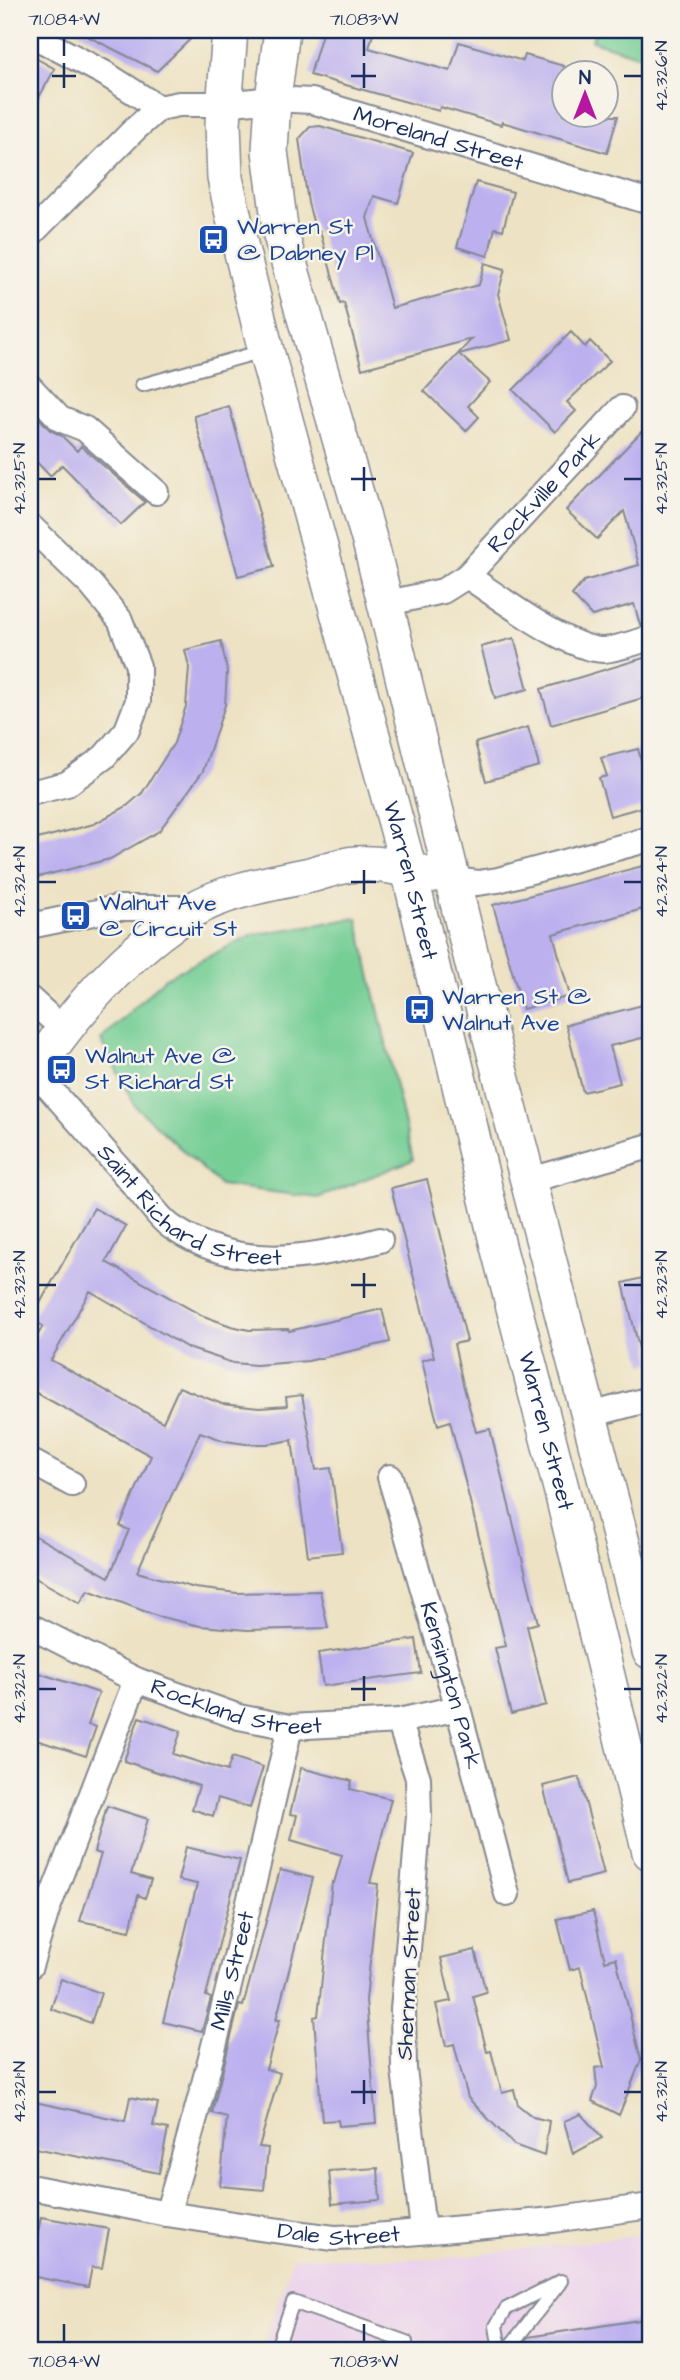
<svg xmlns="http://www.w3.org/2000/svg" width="680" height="2380" viewBox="0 0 680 2380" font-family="'Architects Daughter',sans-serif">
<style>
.built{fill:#ead1ec}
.green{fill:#75ce94;stroke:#487e79;stroke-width:2}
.building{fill:#bcb0ef}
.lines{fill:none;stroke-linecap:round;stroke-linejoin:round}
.lane-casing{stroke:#848890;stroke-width:16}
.street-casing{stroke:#848890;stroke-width:28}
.secondary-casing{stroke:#848890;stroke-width:38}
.lane{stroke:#fff;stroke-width:12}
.street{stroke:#fff;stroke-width:24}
.secondary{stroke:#fff;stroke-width:35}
.ticks{fill:none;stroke:#1b2f5e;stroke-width:2.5}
.labels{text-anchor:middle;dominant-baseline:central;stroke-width:5;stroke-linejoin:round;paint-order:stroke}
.street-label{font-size:23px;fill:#1b2f5e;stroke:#f7f3e8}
.transit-label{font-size:23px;fill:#164399;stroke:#f7f3e8;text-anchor:start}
.neatline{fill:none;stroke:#1b2f5e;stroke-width:2.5}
.ticks-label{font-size:18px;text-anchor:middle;fill:#1b2f5e}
</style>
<rect width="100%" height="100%" fill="#f7f3e8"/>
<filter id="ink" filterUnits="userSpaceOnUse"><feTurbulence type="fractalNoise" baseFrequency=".0143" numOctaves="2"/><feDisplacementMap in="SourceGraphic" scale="14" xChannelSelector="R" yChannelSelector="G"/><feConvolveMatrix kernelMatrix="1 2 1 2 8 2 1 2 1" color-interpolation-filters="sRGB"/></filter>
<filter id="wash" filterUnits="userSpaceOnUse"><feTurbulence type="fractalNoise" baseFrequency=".00686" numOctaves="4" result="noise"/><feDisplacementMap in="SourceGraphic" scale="28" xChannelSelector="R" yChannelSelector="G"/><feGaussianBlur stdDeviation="1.57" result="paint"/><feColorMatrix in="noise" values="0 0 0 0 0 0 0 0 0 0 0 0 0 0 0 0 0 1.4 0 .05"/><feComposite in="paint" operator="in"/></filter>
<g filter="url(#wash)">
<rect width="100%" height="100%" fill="#ede2c3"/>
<!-- built -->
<path class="built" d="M650,2234V2350H262L293,2257L440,2259Z"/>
<!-- green -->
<path class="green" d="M595,30H650V59L592,41Z
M357,918L413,1160L318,1198L220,1185L135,1106L101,1040L165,978L252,935Z"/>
<g id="blocks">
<!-- building -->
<path class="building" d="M75,30H200L157,71Z
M323,30H374L369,48L450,71L459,42L523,61L525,55L564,66V116H618L607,153L502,122L501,125L440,107L439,111L310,75Z
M30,55L55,69L30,113Z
M320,126L413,153L398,203L374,196L367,218L392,308L479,285L485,263L505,269L498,294L511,340L459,354L490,382L468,406L479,417L466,431L424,391L472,339L362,369L344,303L340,304L320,231L316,232L308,203L299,139L310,127Z
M476,182L513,192L503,230L495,228L488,256L457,247Z
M571,332L585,347L590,341L610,361L567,402L576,411L555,432L513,390Z
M229,406L274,567L238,576L194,416Z
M30,408L50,430L62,436L77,451L81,446L145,502L121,525L62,465L50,476L30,455Z
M641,432L650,441V624L640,625L634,604L592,616L572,595L584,581L639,565L624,511L597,539L566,510Z
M514,638L528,689L495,698L481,647Z
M221,641L227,671L225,705L203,771L159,831L110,859L30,879V841L94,824L127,806L142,793L174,743L186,706L189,667L185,650Z
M650,656V696L551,725L541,689Z
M528,727L539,766L486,781L475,743Z
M638,749L643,767L650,765V805L610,816L599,778L607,776L601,758Z
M650,864V907L553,934L570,996L523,1009L493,905Z
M650,1003V1036L610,1046L620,1083L583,1092L566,1025Z
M427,1179L467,1341L454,1344L463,1384L476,1432L490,1429L538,1623L527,1626L546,1705L511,1714L495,1648L506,1646L450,1421L438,1425L429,1391L422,1360L434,1357L391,1188Z
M94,1208L126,1226L106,1262L201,1315L231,1326L249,1330L288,1329L289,1331L382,1309L390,1342L308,1361L256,1365L233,1363L188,1348L90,1291L51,1360L163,1422L179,1387L222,1404L259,1408L287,1406L286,1397L302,1395L316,1470L331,1468L342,1552L308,1556L292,1440L269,1444H246L225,1441L200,1432L137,1572L195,1588L237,1593L320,1591L328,1628L247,1630L200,1626L157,1616L88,1590L80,1603L30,1575V1533L109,1577L129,1530L120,1526L151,1456L33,1391L30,1398V1348L43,1326L31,1319Z
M650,1276V1363L643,1364L623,1283Z
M416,1639L421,1673L323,1686L318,1653Z
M30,1670L99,1693L88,1725L96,1727L86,1756L30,1738Z
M139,1717L181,1731L173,1754L227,1771L232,1757L263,1767L250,1808L218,1798L213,1816L192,1809L199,1786L124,1761Z
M301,1768L352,1781L350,1789L391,1799L370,1883L378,1884L366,2000L376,2123L339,2126L338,2120L322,2121L314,2017L318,2016L332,1882L334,1883L342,1855L291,1840L297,1815L290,1814Z
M579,1777L604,1874L568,1883L543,1786Z
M107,1806L148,1819L131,1874L151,1880L145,1898L138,1895L130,1931L80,1921L101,1854L94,1852Z
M186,1847L240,1860L206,1996L211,1998L202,2031L163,2022L197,1884L178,1880Z
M280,1870L313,1878L276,2020L280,2019L266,2069L280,2073L259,2147L268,2148L264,2190L220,2186L227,2117L212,2113L239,2005L243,2006Z
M593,1911L605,1961L616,1958L641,2060L619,2115L592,2101L597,2087L595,2068L604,2067L580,1967L570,1970L557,1919Z
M475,1950L486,1992L473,1996L487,2052L491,2051L502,2093L514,2090L518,2105L533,2117L549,2121L544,2156L514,2145L468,2098L454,2044L446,2046L436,2004L451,2001L441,1958Z
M61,1979L101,1993L91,2023L51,2009Z
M130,2097L158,2103L153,2126L168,2129L159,2173L30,2147V2101L125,2121Z
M581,2114L602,2138L573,2154L564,2121Z
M378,2168L380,2200L332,2204L329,2171Z
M41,2217L109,2229L102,2268L92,2267L88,2287L30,2276Z
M646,2319L650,2350H518L528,2337Z"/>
</g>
</g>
<g filter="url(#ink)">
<use href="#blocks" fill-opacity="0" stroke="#848890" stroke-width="2"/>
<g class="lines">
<defs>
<path id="lane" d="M142,385L263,351
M276,2350L293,2302L406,2342L404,2350
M500,2350L496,2326L506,2309L561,2281
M507,2350L559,2284"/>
<g id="street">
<path d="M30,34L104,73L159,108"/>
<path id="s1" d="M30,235L135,129L159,108L179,104H224L273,99L312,101L650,202"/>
<path d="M30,387L60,419L85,429L156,492"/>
<path d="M30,526L91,585L120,620L138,666V701L127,730L104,757L67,784L30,793"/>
<path d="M467,576C498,596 568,650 603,650C618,649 636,642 650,638"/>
<path id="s2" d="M384,604L443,591L467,576L622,408"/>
<path d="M454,880L478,883L498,880L650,839"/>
<path d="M30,926L117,908H195"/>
<path d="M30,999L64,1030"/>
<path id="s3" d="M35,1072C68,1109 101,1147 134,1185C146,1198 158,1218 173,1228C238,1272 310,1259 380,1240"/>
<path d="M527,1181L650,1146"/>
<path d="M590,1415L650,1399"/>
<path d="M30,1461L72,1484"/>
<path id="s4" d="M390,1477L458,1708L507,1894"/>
<path id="s5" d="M30,1626L136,1680L239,1717L290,1727L399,1721L458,1708"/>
<path d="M399,1721L418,1778L419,1816L403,2010L404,2069L423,2230"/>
<path d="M30,1966L47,1910L136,1680"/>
<path id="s6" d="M30,2187L167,2214L266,2229L334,2238L363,2237L553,2220L650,2206"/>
<path id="s7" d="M167,2214C216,2054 252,1889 290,1727"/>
</g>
<g id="secondary">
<path id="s8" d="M230,30L223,123L225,178L237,232L266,351L409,870L498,1246L562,1492L650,1852"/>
<path d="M282,30L273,99L270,151L281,235L372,549L490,1034L650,1651"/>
<path d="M30,1081C66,1018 131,947 193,910C226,890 273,883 310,875C325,871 341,865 356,864C382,862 405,869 430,875"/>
</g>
</defs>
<!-- lane casing -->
<use href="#lane" class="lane-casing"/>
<!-- street casing -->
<use href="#street" class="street-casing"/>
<!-- secondary casing -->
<use href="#secondary" class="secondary-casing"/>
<!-- lane -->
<use href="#lane" class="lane"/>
<!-- street -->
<use href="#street" class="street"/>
<!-- secondary -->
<use href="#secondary" class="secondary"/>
</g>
</g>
<!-- ticks -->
<path class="ticks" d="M64,38V56M364,38V56M64,63V88M364,63V88M52,76H76M351,76H376M624,76H642M364,467V491M38,479H56M351,479H376M624,479H642M364,870V894M38,882H56M351,882H376M624,882H642M364,1273V1298M38,1285H56M351,1285H376M624,1285H642M364,1676V1701M38,1689H56M351,1689H376M624,1689H642M364,2080V2104M38,2092H56M351,2092H376M624,2092H642M64,2324V2342M364,2324V2342"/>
<!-- icons -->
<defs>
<symbol id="bus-square" viewBox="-11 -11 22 22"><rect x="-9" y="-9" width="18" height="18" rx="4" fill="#1a4fb4" stroke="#f7f3e8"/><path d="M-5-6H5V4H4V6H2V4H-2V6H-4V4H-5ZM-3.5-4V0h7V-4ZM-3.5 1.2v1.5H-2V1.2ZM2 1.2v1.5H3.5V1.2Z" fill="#fff"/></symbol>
</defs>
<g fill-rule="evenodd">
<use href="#bus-square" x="196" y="222" width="35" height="35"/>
<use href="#bus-square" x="58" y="898" width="35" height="35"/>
<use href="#bus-square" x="402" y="992" width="35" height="35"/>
<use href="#bus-square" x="44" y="1052" width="35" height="35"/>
</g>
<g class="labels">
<!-- street labels -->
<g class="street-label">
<text stroke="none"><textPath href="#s1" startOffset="467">Moreland Street</textPath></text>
<text stroke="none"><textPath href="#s2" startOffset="203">Rockville Park</textPath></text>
<text stroke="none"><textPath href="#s8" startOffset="875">Warren Street</textPath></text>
<text stroke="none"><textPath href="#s3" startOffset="212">Saint Richard Street</textPath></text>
<text stroke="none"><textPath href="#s8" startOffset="1442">Warren Street</textPath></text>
<text stroke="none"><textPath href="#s4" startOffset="217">Kensington Park</textPath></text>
<text stroke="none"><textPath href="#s5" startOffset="224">Rockland Street</textPath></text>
<text stroke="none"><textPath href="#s7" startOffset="252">Mills Street</textPath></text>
<text transform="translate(409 1974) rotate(-87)">Sherman Street</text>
<text stroke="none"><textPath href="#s6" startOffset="313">Dale Street</textPath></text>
</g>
<!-- transit labels -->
<g class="transit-label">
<text x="237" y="227">Warren St<tspan x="237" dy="26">@ Dabney Pl</tspan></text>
<text x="99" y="903">Walnut Ave<tspan x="99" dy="26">@ Circuit St</tspan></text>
<text x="442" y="997">Warren St @<tspan x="442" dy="26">Walnut Ave</tspan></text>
<text x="85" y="1056">Walnut Ave @<tspan x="85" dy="26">St Richard St</tspan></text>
</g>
</g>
<!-- margin -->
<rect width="680" height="2380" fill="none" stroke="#f7f3e8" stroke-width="77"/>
<!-- north arrow -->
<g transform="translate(585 94)"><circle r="33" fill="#f7f3e8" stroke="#9fa5b1" stroke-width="2"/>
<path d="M0-5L12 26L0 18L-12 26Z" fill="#b5179e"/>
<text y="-10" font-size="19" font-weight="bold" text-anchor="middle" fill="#1b2f5e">N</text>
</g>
<rect x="38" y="38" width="604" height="2304" class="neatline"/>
<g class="ticks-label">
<text x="64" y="25">71.084°W</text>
<text x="364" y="25">71.083°W</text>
<text transform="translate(661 76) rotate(-90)" y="6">42.326°N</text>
<text transform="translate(19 479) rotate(-90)" y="6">42.325°N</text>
<text transform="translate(661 479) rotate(-90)" y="6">42.325°N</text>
<text transform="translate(19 882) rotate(-90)" y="6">42.324°N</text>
<text transform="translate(661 882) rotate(-90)" y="6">42.324°N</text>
<text transform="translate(19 1285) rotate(-90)" y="6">42.323°N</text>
<text transform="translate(661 1285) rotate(-90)" y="6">42.323°N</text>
<text transform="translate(19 1689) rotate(-90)" y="6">42.322°N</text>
<text transform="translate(661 1689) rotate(-90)" y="6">42.322°N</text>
<text transform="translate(19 2092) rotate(-90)" y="6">42.321°N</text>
<text transform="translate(661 2092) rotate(-90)" y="6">42.321°N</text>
<text x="64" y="2367">71.084°W</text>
<text x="364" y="2367">71.083°W</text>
</g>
</svg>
